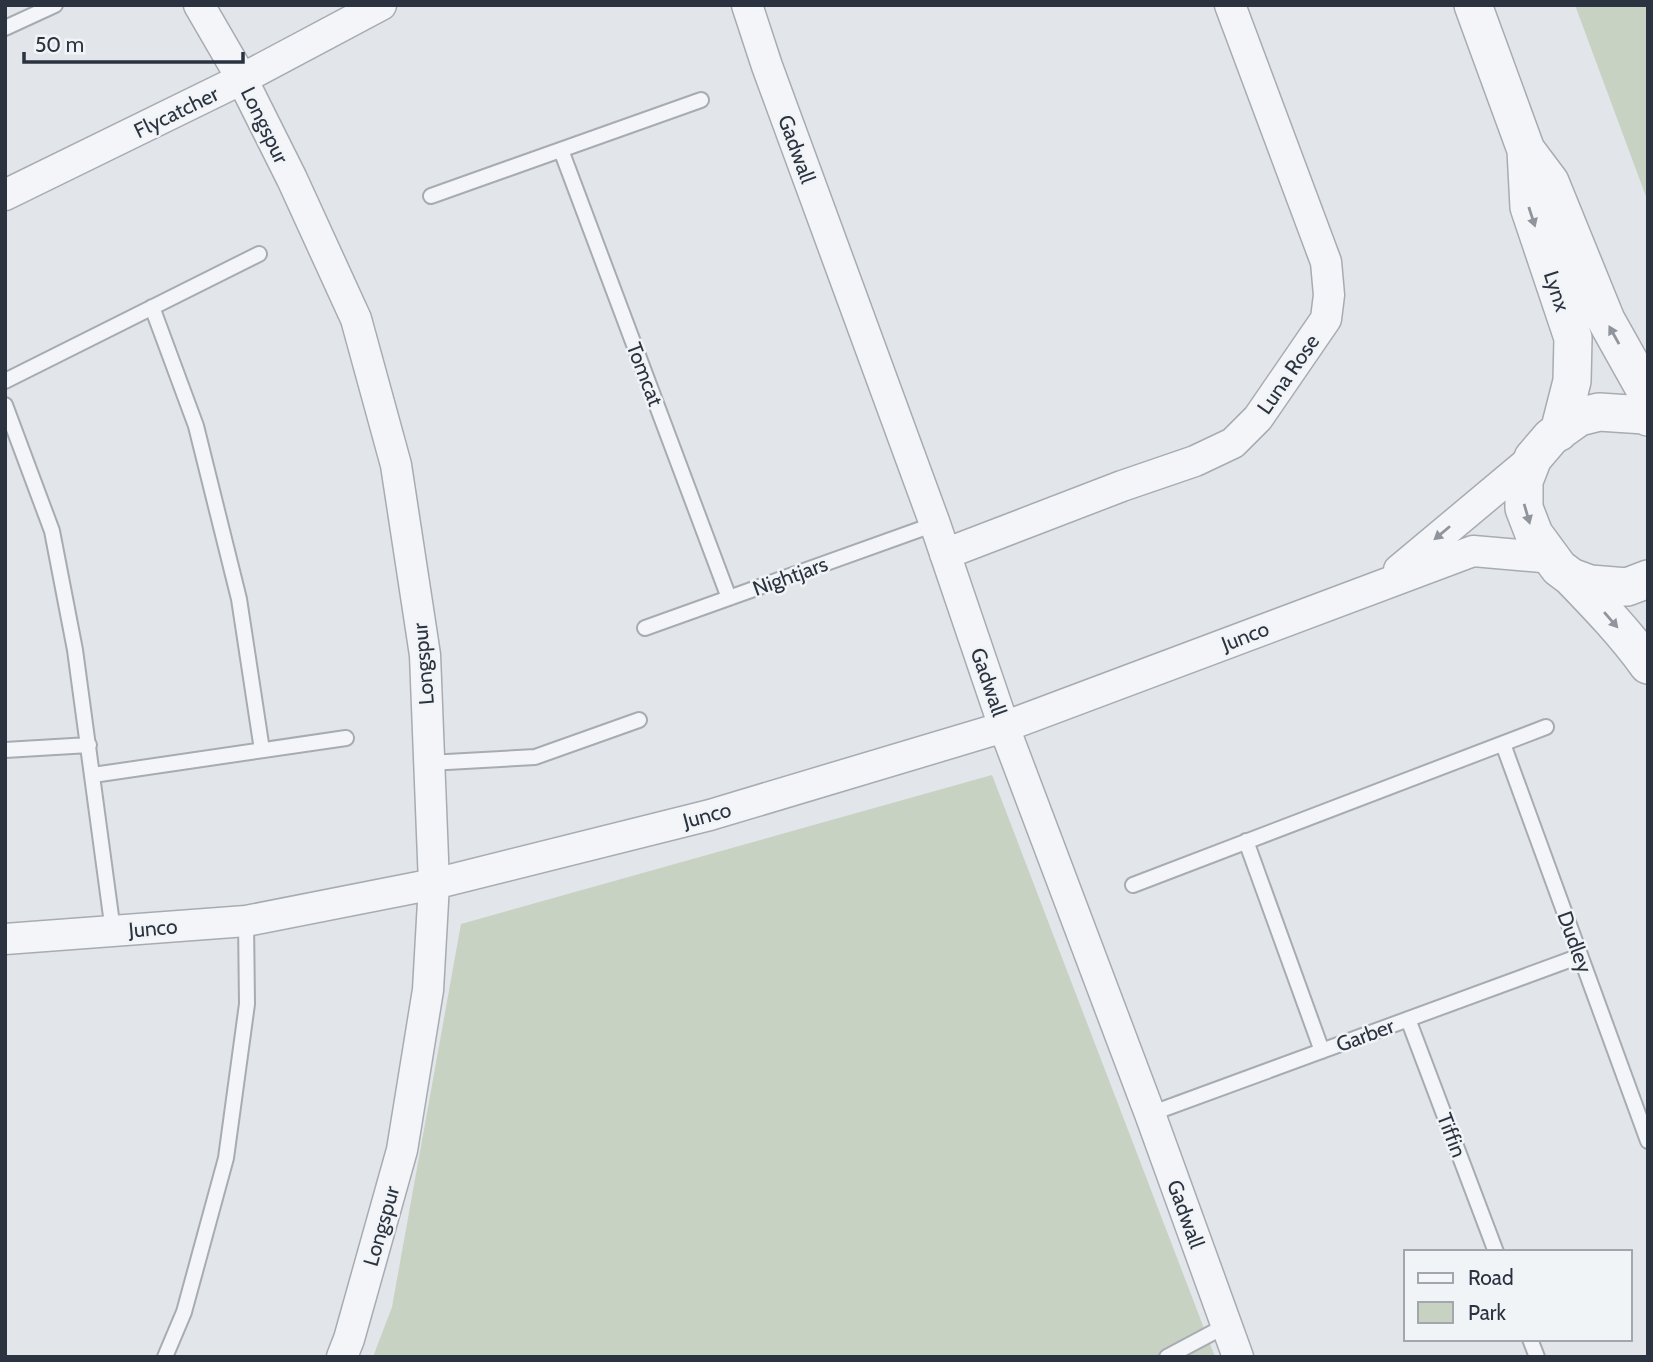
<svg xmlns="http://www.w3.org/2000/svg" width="1653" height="1362" viewBox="0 0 1653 1362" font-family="Cabin,sans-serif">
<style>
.green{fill:#c7d2c3}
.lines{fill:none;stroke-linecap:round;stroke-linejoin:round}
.service-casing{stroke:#a7acb3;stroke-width:18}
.minor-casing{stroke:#a7acb3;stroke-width:33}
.tertiary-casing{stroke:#a7acb3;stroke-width:40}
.service{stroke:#f4f5f8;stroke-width:14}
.minor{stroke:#f4f5f8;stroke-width:30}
.tertiary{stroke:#f4f5f8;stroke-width:37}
.oneway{fill:#90949c}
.labels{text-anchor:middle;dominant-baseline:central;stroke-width:5;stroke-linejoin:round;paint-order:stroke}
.street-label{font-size:21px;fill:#2b3340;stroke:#f1f4f7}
</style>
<rect width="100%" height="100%" fill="#e2e5e9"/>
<!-- green -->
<path class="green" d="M1575,5H1648V202Z
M992,775L1215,1357H373L392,1307L461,924Z"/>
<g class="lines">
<defs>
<path id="service" d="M5,28L55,5
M561,150L729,598
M431,196L701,100
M152,307L196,426L239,599L262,750
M5,381L259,254
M5,405L52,531L75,650L113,931
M645,628L935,524
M1503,744L1648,1141
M5,750L89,745
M429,763L535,757L639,720
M93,775L346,738
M1246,841L1322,1051
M1133,885L1546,727
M1408,1019L1496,1252
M1150,1114L1580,956
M1530,1339L1537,1357
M165,1357L184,1312L226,1158L247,1004L246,921
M1167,1357L1227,1325"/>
<path id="minor" d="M199,5L242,79L292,179L356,319L396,465L425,655L434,884L428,990L402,1150L349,1339L342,1357
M747,5L767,66L935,524L1004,727L1150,1114L1238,1357
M5,195L242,79L381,5
M945,554L1122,486L1195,461L1233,443L1258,418L1326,319L1329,295L1326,262L1230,5
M1399,570L1533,458
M5,939L246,921L434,884L710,815L1004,727L1473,551L1553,558"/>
<path id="tertiary" d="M1473,5L1526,150L1550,182L1606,320L1648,395
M1526,150L1529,207L1573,338L1572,381L1559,432
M1648,417L1645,415L1599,412L1579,417L1551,437L1533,458L1524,481V508L1534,534L1559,568L1571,577L1590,584L1627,587L1648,579
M1571,577C1598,605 1625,633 1648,665"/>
</defs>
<!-- service casing -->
<use href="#service" class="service-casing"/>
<!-- minor casing -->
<use href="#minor" class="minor-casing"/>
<!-- tertiary casing -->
<use href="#tertiary" class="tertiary-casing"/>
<!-- service -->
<use href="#service" class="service"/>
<!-- minor -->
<use href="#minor" class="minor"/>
<!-- tertiary -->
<use href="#tertiary" class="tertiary"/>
</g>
<!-- one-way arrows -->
<defs><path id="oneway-solid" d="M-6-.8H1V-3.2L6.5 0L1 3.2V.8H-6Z" transform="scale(1.75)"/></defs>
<g class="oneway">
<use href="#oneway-solid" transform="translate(1532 217) rotate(72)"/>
<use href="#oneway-solid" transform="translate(1614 335) rotate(-119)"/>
<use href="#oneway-solid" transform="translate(1527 514) rotate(74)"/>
<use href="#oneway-solid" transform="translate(1442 533) rotate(140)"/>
<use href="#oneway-solid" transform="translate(1611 620) rotate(49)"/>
</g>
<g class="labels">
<!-- street labels -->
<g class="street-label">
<text transform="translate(176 112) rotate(-26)">Flycatcher</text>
<text transform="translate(265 125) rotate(64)">Longspur</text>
<text transform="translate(797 149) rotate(70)">Gadwall</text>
<text transform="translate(1557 291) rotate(72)">Lynx</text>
<text transform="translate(645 374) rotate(69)">Tomcat</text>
<text transform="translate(1288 374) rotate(-55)">Luna Rose</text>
<text transform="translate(790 576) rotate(-20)">Nightjars</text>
<text transform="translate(1245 636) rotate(-21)">Junco</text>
<text transform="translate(423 664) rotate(-95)">Longspur</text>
<text transform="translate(989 682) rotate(71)">Gadwall</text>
<text transform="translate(707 815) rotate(-15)">Junco</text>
<text transform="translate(153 928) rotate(-5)">Junco</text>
<text transform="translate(1575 942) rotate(70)">Dudley</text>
<text transform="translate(1365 1035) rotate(-20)">Garber</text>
<text transform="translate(1452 1135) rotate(69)">Tiffin</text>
<text transform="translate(1186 1214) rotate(70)">Gadwall</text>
<text transform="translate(381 1226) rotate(-74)">Longspur</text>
</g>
</g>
<!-- border -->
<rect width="1653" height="1362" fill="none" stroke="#2b3340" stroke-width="14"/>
<!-- legend -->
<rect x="1404" y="1250" width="228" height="91" fill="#f1f4f7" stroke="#a2a7ae" stroke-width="2"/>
<rect x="1418" y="1273" width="35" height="10" fill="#f4f5f8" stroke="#a2a7ae" stroke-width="2"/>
<text x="1468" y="1285" font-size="21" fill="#2b3340">Road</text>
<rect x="1418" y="1302" width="35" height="21" fill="#c7d2c3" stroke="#a2a7ae" stroke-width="2"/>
<text x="1468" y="1320" font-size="21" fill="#2b3340">Park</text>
<!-- scale -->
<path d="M24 52v10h219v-10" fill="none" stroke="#2b3340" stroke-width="3.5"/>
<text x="35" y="52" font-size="21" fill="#2b3340" stroke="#f1f4f7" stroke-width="5" paint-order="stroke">50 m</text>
</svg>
